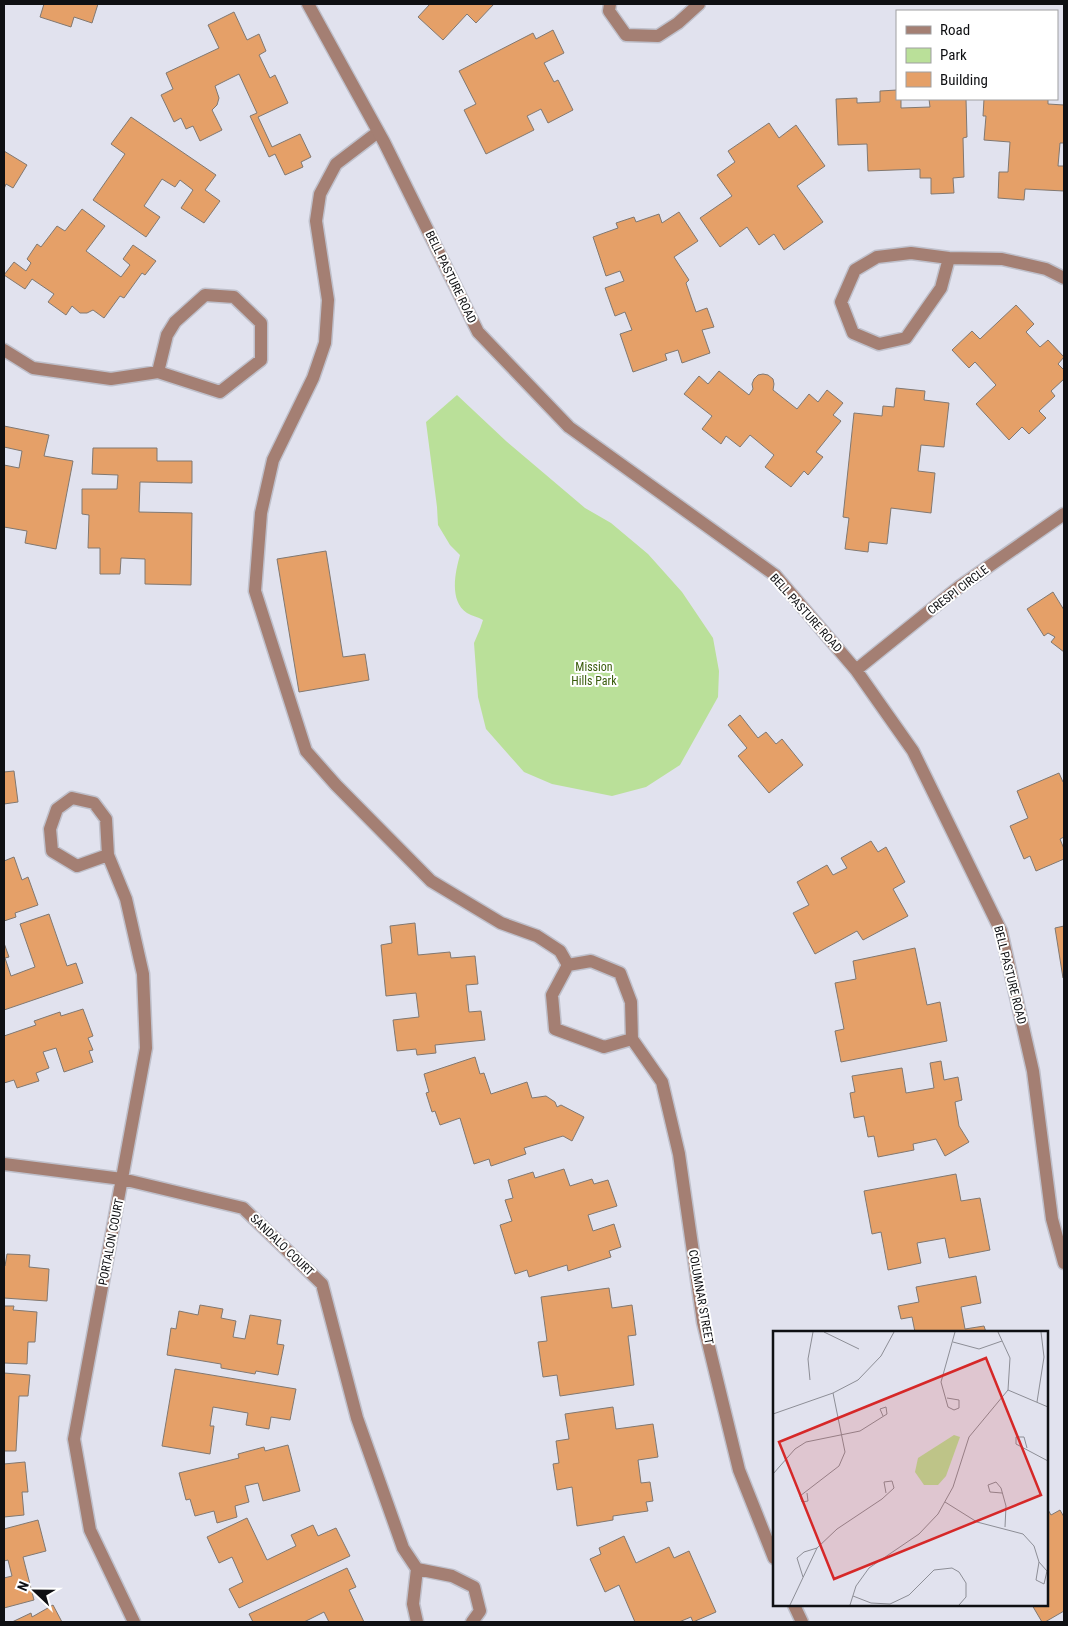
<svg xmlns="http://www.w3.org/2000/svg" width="1068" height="1626" viewBox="0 0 1068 1626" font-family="'Roboto Condensed',sans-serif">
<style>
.green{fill:#bae099}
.building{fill:#e5a068;stroke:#817871}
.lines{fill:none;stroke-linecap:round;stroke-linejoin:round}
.service-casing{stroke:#bfc0cb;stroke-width:15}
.minor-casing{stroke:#bfc0cb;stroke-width:15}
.service{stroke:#a47f73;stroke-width:12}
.minor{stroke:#a47f73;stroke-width:12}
.labels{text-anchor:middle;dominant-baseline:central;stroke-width:4;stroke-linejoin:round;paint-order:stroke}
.street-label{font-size:12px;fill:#0f1013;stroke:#fff}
.park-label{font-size:12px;fill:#395c0b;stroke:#fff}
.inset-road{fill:none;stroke:#8d8e96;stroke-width:1}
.view{fill:#d62828;fill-opacity:0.15;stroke:#d62828;stroke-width:2.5}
.inset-edge{fill:none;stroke:#0f1013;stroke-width:2.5}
</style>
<rect width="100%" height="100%" fill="#e1e2ee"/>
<!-- green -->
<path class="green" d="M457,395L506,441L585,508L611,523L648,554L682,592L713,638L719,671L718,697L680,765L646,787L612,796L552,784L524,772L486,729L478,697L474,643L480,629L483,620C478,617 472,616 467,613C449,601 455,573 460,555L450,545L438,525L437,507L426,422Z"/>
<!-- building -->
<path class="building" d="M44,4H98L92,23L74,17L71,27L40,17Z
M430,4H494L476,23L467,14L443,40L418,17Z
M234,12L247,40L259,34L266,51L259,55L270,78L275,75L288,103L258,117L272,147L300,134L311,157L301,162L303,167L285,175L275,154L269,157L250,116L257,113L239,74L215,86L219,98L217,105L212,110L222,130L200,141L193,126L186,129L181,118L174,122L161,95L173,89L166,73L219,48L208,25Z
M553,30L564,53L544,63L554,82L558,80L573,110L548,123L541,109L527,116L534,130L486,154L464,110L476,104L459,71L533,33L536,39Z
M897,90V99H901V108L930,107L929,99H966L967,137L963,138L964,177L953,178L954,193L931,194V178H920V169L868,171L867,144L838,145L836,99L857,98V103L880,102V91Z
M984,99H1048V104L1064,105V143H1060L1058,166H1064V191L1025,189L1024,200L998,198L999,172H1008L1010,142L984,140L986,116H983Z
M131,117L216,175L205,190L220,201L204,223L181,208L193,190L180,180L175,187L162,179L144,206L160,217L146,237L93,200L125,154L111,144Z
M769,123L779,138L796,125L825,166L797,186L823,222L784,250L774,234L759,245L747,227L720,247L700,218L732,196L717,175L735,162L728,151Z
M4,151L27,165L13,188L6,184L4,189Z
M82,209L105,226L86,251L121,277L130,265L123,259L133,245L156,261L145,275L142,273L124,298L120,296L104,318L93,310L87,313H80L72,306L66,315L48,302L54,294L32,279L25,289L4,275L14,262L26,271L31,263L27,259L37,244L41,247L57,226L65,231Z
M679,212L698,241L674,257L689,280L686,283L696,312L707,308L714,327L702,330L710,353L682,363L678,350L665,354L667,360L633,372L620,334L632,330L625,312L615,316L605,288L624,281L620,271L606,276L593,237L618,228L616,223L634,217L636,222L659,214L662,223Z
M1016,305L1034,324L1026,332L1040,347L1048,340L1064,357L1058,364L1064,370V379L1051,391L1055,396L1039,411L1046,418L1029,434L1022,427L1009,440L976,404L996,385L975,362L969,368L952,350L972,331L980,339Z
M719,371L749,395L753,389L752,384L754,379L758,375L763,374L768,375L773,379L774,384L773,390L797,409L809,394L818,402L827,390L843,403L833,415L841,421L816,452L823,457L808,475L804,471L791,487L765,467L774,455L750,435L740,447L726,436L721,444L702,429L712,416L684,394L699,376L708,384Z
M896,388L925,391L924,400L949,403L944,447L921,445L918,471L935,473L931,513L891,508L887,544L869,542L868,552L845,549L849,518L843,517L854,413L882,416L883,406L894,407Z
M4,426L49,435L44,456L73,461L56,549L25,543L27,531L4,527V465L19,468L22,451L4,447Z
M93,448H157V461H192V483L140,482L139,512L192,513L191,585L145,584V559L121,558L120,574H100V548H88L89,515L82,514V489H117L118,475L92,474Z
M326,551L343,657L365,654L369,680L299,692L277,559Z
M1053,592L1064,610V652L1051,642L1055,637L1048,633L1044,636L1027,609Z
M740,715L758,738L766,732L776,744L782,739L803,765L769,793L738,756L747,748L728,725Z
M14,771L18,802L4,804V772Z
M1059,773L1063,782L1064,781V837L1060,839L1064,849V859L1036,871L1030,856L1024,859L1010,826L1028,818L1017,791Z
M871,841L878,852L886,847L905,882L893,889L908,916L863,940L857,931L815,954L793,913L809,905L797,882L827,865L833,875L847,868L841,858Z
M14,857L22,880L28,877L38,905L15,913L16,917L4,921V861Z
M49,914L67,966L76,963L83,983L4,1010V943L9,957L5,958L11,976L35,967L20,924Z
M415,923L418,955L450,952L451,958L475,956L478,984L466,985L469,1012L481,1011L485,1040L435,1045L436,1053L417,1055L416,1049L397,1051L393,1020L419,1017L416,993L386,996L381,945L392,943L390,926Z
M1064,926V978H1063L1055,928Z
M915,948L927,1005L940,1002L947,1041L841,1062L835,1031L844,1029L835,983L856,979L853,961Z
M83,1009L93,1036L88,1038L93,1050L89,1051L93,1062L64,1072L56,1048L43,1052L49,1068L36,1073L39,1081L17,1088L14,1080L4,1083V1036L36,1025L34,1021L60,1012L61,1016Z
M475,1057L480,1074L484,1073L491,1094L527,1082L532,1098L546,1096L555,1102L557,1107L561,1105L584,1117L572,1141L563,1136L524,1148L526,1154L491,1166L489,1159L474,1164L460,1118L440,1125L435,1111L432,1112L426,1093L429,1092L424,1074Z
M941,1061L944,1080L958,1077L962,1100L955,1102L959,1126L969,1142L945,1156L936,1139L913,1144L914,1150L878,1157L874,1136L868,1137L864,1116L854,1118L850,1093L855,1092L852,1076L902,1068L906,1093L934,1088L930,1063Z
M564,1169L570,1186L592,1179L594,1184L608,1180L617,1206L588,1215L593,1231L614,1224L621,1247L609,1251L611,1257L568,1271L567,1265L529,1277L527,1270L515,1274L500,1225L512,1221L505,1200L513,1198L508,1180L533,1172L535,1178Z
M956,1174L961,1201L980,1198L990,1250L949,1258L945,1238L917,1243L921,1263L888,1270L881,1232L872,1234L864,1191Z
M7,1254L30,1255L29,1267L49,1269L47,1301L4,1298V1266H5Z
M976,1276L981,1303L961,1307L965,1329L984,1326L986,1332H915L912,1317L901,1319L898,1306L919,1302L916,1287Z
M609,1288L612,1308L632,1305L636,1335L628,1336L634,1385L560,1396L557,1375L543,1377L538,1342L547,1341L541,1297Z
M200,1305L223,1309L221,1318L236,1321L233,1337L245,1339L250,1315L281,1320L277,1344L284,1345L278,1375L256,1371L255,1374L221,1368V1364L167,1355L171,1328L176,1329L179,1311L198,1315Z
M4,1306H14L13,1310L37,1312L35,1342H28L27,1364L4,1363Z
M175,1369L296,1389L290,1420L271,1417L269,1429L246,1425L248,1413L213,1407L210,1426H214L210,1454L162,1446Z
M4,1373L30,1375L28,1396H19L16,1451H4Z
M613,1407L616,1429L653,1424L658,1457L638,1460L641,1483L650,1482L653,1501L646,1502L648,1511L613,1516V1520L577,1526L572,1487L557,1490L553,1464L559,1463L556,1441L569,1439L565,1414Z
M288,1445L300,1491L263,1501L258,1483L245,1486L249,1502L235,1506L237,1517L217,1523L214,1511L195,1516L190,1499L186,1500L179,1473L239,1458L238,1454L264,1447L265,1451Z
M25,1462L28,1492H22L24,1515L4,1517V1464Z
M1047,1508L1051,1515L1060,1510L1064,1517V1611L1045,1622H1042L1032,1605H1047Z
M247,1518L267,1560L296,1546L291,1535L313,1525L318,1536L336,1528L350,1556L239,1608L229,1589L243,1582L232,1557L219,1563L207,1537Z
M38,1520L46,1551L23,1557L34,1600L4,1608V1578L12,1576L8,1560L4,1561V1529Z
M624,1536L636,1563L669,1547L674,1558L689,1551L716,1612L693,1622L691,1617L679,1622H635L619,1585L605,1592L590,1559L601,1554L599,1548Z
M347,1568L356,1587L349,1590L364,1622H329L324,1612L304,1622H253L249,1614Z
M53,1605L62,1622H12L31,1613L32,1617Z"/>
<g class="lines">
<defs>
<path id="service" d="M378,132L336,164L320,194L316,221L328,300L325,343L313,378L273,460L261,513L255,591L306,751L336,785L431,881L501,923L537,936L560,951L568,965"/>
<path id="minor" d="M308,4L384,142L478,332L569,427L775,575L856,670L913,751L1001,931L1033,1071L1052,1219L1064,1263
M610,4L609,11L626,35L658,36L678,23L699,4
M949,258L941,288L906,338L879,344L853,333L841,302L855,270L877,257L911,253L949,258L1002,259L1046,269L1064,278
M4,350L33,368L111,379L158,372L220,392L261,360V323L234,297L205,295L175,322L167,335L158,372
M856,670L959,587L1064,514
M108,855L77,866L52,851L50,829L57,809L72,798L94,803L106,819L108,855L126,899L143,974L146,1048L74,1439L90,1530L134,1622
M632,1039L604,1047L555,1029L552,995L568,965L591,961L620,973L631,1002L632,1039L662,1082L679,1154L703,1322L739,1470L774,1558
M4,1164L122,1179L243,1208L322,1284L357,1418L403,1548L417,1569L413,1604L417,1622
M417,1569L452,1576L474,1587L480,1611L472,1622
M794,1605L802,1622"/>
</defs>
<!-- service casing -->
<use href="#service" class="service-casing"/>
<!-- minor casing -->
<use href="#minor" class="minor-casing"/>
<!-- service -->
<use href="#service" class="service"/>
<!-- minor -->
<use href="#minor" class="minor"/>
</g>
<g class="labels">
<!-- street labels -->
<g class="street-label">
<text transform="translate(451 277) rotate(64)">BELL PASTURE ROAD</text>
<text transform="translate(958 590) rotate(-37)">CRESPI CIRCLE</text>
<text transform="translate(806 613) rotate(48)">BELL PASTURE ROAD</text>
<text transform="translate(1010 975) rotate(76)">BELL PASTURE ROAD</text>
<text transform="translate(111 1242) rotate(-79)">PORTALON COURT</text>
<text transform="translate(282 1245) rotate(44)">SANDALO COURT</text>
<text transform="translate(701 1297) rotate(80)">COLUMNAR STREET</text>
</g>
<!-- park labels -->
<g class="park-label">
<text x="594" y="667">Mission<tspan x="594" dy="14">Hills Park</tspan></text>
</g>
</g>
<!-- overview -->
<g transform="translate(773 1331)">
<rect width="275" height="275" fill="#e1e2ee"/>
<path d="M181,104L187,106L173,145L165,154H151L142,141L145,127Z" fill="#bae099"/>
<path class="inset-road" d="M51,1L86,18M180,11L206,18L229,10M37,49L35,28L40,1M235,59L275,76M174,67L186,69V77L181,79L175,76L168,51L182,1M264,71L271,26L268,1M0,83L60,62L85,49L108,25L121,1M254,117L251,106H243V113L275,130M0,143L22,118L33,111L87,100L114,83L113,76L107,78L110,85M34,162L35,170L29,171L27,165L66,135L72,121L60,62M229,162L217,161L215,154L223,151L228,157L233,175L232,196M172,171L204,191L250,203L261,215L266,231L263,249L271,253L274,240L266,231M30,246L24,227L31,221L44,217M80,265L98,272L117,273L136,264L161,239L179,237L186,241L193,252V266L186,274M17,274L44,217L64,198L109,168L121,157L119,150L111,151L113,162M77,274L83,255L96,237L146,203L165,183L180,156L196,106L235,59L237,27L225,1"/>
<path class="view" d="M213,27L268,164L61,248L6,111Z"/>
<rect width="275" height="275" class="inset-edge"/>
</g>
<!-- border -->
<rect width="1068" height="1626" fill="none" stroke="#0f1013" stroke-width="10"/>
<!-- legend -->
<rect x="896" y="10" width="162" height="90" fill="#ffffff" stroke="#9f9fa1"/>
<rect x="906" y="26" width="25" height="8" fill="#a47f73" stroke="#9f9fa1"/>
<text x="940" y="35" font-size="15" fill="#0f1013">Road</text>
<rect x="906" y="48" width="25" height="15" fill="#bae099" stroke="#9f9fa1"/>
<text x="940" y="60" font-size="15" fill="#0f1013">Park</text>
<rect x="906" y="72" width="25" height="15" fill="#e5a068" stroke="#9f9fa1"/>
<text x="940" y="85" font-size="15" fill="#0f1013">Building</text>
<!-- north arrow -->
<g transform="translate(35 1591) rotate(292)" stroke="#ffffff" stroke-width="4" paint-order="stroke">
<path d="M0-4L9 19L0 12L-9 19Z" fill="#0f1013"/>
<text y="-8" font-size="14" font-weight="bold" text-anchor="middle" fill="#0f1013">N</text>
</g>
</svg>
